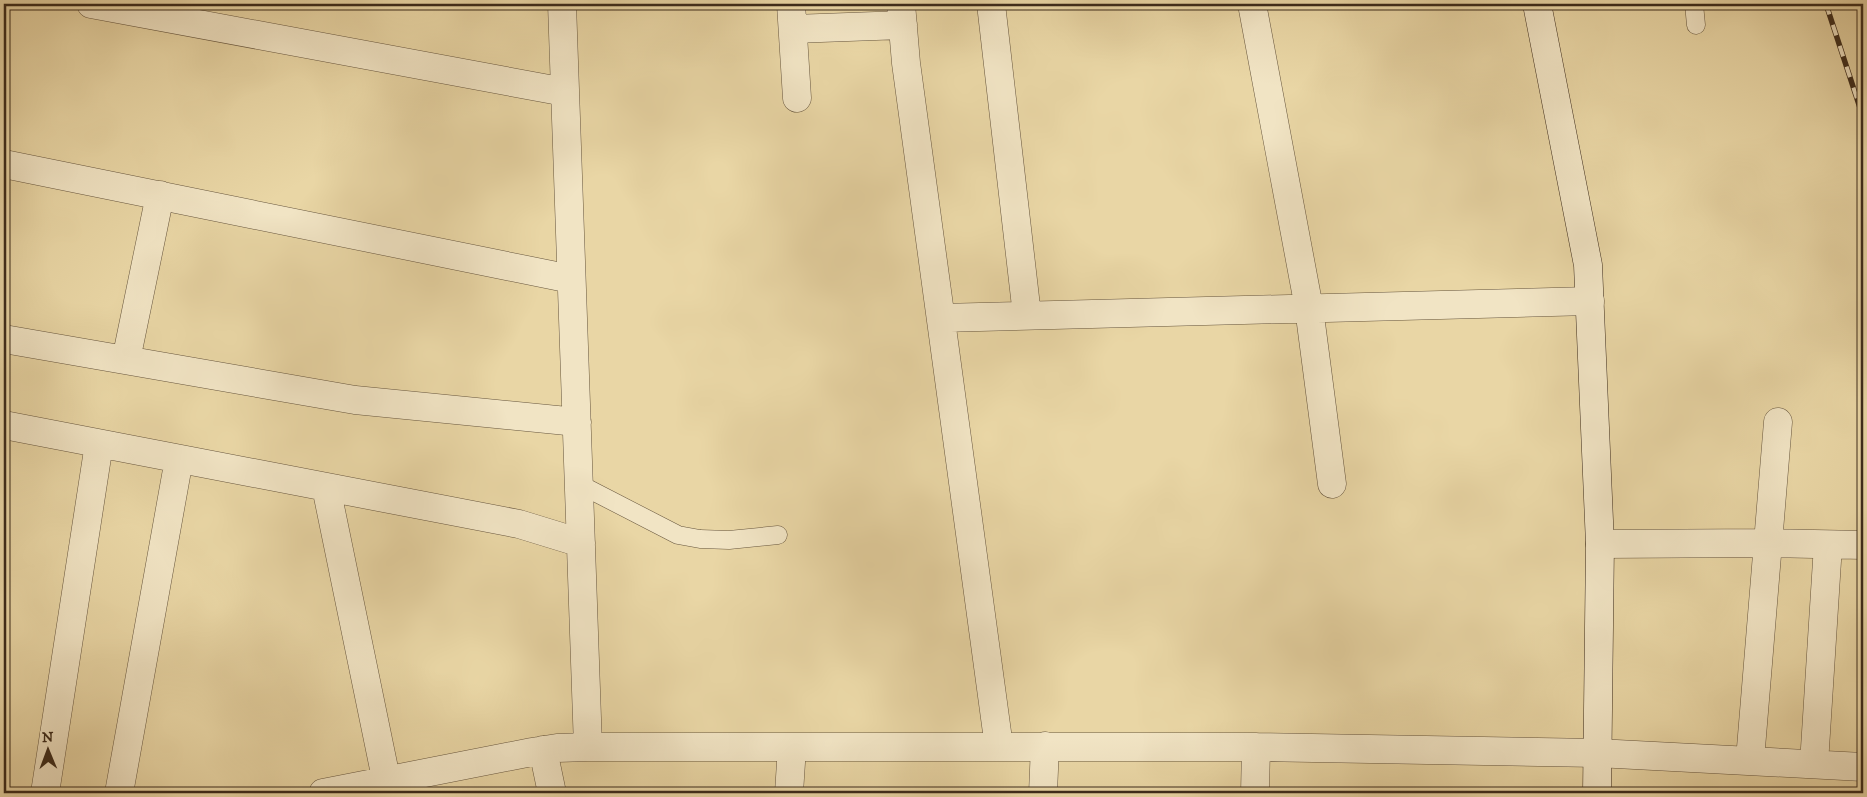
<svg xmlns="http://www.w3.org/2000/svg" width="1867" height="797" viewBox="0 0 1867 797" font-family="'IM FELL DW Pica',serif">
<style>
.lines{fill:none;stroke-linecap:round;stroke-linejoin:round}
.lane-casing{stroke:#67563e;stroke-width:19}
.street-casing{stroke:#67563e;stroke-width:29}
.secondary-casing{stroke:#3c2b1b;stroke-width:29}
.lane{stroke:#f1e4c4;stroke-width:18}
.street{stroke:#f1e4c4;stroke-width:28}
.secondary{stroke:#f1e4c4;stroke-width:28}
.rail-casing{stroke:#3c2b1b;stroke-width:5.5}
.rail{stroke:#f1e4c4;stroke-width:4;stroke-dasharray:11;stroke-linecap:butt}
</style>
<rect width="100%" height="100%" fill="#e9d6a5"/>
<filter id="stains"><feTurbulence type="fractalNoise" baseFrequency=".004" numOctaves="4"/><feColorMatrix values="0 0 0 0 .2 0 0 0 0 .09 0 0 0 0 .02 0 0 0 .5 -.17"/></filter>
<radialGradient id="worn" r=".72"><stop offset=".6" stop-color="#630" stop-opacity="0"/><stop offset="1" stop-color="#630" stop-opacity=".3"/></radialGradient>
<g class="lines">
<defs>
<path id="lane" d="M1694,4L1696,25
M579,484L678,535L700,539L729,540L778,535"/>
<path id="street" d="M91,4L565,92
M562,4L588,747
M791,4L797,98
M901,4L906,63L999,747
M991,4L1027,315
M1252,4L1309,308L1332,484
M793,29L903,25
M4,164L571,279
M941,318L1590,301
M4,339L355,400L577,422
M126,360L160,195
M4,425L519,524L581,543
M326,487L389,793
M1600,544L1768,543L1863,545
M543,750L552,793
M1750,760L1778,422
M1814,764L1828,545
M45,793L99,444
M119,793L179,459
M323,793L532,752L557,748L588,747H1256L1597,753L1863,767
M789,793L792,747
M1043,793L1045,746
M1255,793L1256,747"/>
<path id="secondary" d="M1537,4L1588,265L1600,544L1597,793"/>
</defs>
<!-- lane casing -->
<use href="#lane" class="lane-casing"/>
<!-- street casing -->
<use href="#street" class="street-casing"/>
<!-- secondary casing -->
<use href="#secondary" class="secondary-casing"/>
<!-- lane -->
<use href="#lane" class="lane"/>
<!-- street -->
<use href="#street" class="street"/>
<!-- secondary -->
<use href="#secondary" class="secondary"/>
<defs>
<path id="rail" d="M1826,4L1863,117"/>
</defs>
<!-- rail casing -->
<use href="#rail" class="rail-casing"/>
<!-- rail -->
<use href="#rail" class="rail"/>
</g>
<!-- margin -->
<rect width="1867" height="797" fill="none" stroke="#e9d6a5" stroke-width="20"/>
<rect x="5" y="5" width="1857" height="787" fill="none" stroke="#3c2b1b" stroke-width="2.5"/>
<rect x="10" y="10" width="1847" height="777" fill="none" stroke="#3c2b1b"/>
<!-- north arrow -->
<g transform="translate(48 750) rotate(359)" stroke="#f1e4c4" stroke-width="4" paint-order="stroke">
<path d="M0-4L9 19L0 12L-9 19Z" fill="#3c2b1b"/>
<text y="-8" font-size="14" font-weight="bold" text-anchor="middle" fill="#3c2b1b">N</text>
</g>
<rect width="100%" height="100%" filter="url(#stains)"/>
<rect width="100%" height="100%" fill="url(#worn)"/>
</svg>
